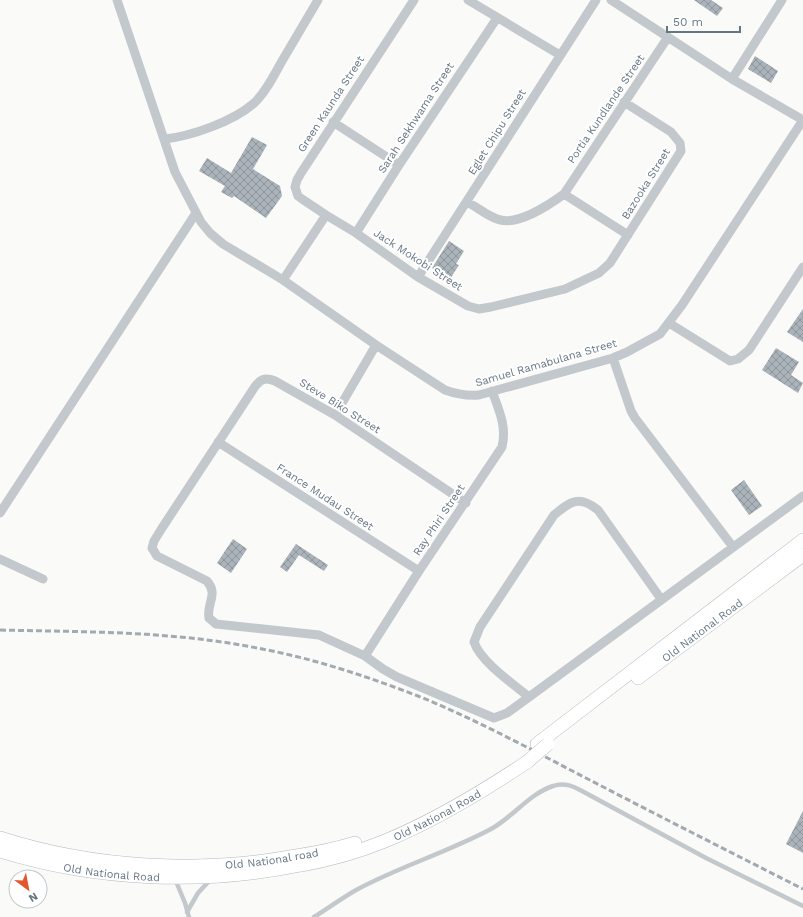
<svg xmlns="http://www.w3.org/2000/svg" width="803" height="917" viewBox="0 0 803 917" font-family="'Work Sans',sans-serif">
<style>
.building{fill:url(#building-cross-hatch)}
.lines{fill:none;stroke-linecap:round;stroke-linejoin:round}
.primary-casing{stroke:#b5babe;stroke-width:14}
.lane{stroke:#c3c8cc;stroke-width:4.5}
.street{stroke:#c3c8cc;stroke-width:9}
.primary{stroke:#fff;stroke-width:13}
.rail{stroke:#a2aab0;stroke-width:3;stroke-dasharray:6 3;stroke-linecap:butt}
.primary-bridge-casing{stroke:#b5babe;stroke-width:14;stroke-linecap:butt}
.primary-bridge{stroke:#fff;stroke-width:13}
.labels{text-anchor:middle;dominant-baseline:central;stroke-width:4;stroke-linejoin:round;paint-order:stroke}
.street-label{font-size:11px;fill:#657683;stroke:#fff}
</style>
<defs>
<pattern id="building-cross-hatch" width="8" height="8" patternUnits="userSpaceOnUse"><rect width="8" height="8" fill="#aab3b9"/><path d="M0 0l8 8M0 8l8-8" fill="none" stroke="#8e969c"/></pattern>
</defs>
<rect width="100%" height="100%" fill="#fafaf8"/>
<!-- building -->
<path class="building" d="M694,0H711L723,8L717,16Z
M755,56L778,71L771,83L748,69Z
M252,137L267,145L253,169L280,186L282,196L266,218L234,196L232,198L221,192L225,186L199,171L207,158L231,173Z
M449,241L464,251L456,264L459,265L450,279L432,268Z
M803,309V342L787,332Z
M776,348L799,362L791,375L803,383L798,393L762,370Z
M744,480L762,506L749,515L731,490Z
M233,539L247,549L231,573L217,563Z
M296,544L328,565L324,571L299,555L287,572L280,567Z
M803,811V853L786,844Z"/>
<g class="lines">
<defs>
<g id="primary">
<path id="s1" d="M638,678L803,555"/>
<path d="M537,744L803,540"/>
<path id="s2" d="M0,838C93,868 200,874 296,856C316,853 336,849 355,843"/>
<path id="s3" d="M0,851C97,881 202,885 301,865C330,860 358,852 385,841C436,820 482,792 527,762"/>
</g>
</defs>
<!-- primary casing -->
<use href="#primary" class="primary-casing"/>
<!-- lane -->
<path class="lane" d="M175,879L185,903L189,917
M187,912L198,893L210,880
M314,917C329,908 343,897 358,889C401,866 448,852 491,829C513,817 529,794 553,786C564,782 573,786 582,791L706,858L803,906"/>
<!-- street -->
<path class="street" d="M117,0L175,172L201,222L210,233L223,244L283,280L376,345L445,390C456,394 466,396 479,395L613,358L627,352L660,334L682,305L803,120
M414,0L301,173L297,180L295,187L298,196L302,199L326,215L356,233L418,277L468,306L479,309L491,307L565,289L599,273L610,263L681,151L680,143L671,132L624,102
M468,0L560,55
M611,0L732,79L803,120
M732,79L782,0
M333,122L399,165
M165,139C191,136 232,122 253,104C265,94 274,75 282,61C294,41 306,20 318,0
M564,194L628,235
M467,202C477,207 486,215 497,219C516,227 549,205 564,194L668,37
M356,233L399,165L497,18
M418,277L596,0
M283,280L326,215
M669,323L730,361L738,359L749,350L803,267
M613,358L631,411L635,418L733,547
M335,415L376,345
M218,442L419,571
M466,503L335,415L275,381C265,377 260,379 254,388L162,528L154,541L152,548L157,556L207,581C219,595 206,603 209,618L216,624L319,635L365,656L383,669L397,677L494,718L507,713L529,697L803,496
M0,513L196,213
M0,559L43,579
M365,656L419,571L502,447C507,427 499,410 492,391
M529,697C512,683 481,662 474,642L480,627L554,515C571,501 579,495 598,510L661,599"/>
<!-- primary -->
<use href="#primary" class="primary"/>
<!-- rail -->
<path class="rail" d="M0,630C86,632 172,631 257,648C312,658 366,676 418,696C475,719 530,749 584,777C657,815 730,852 803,889"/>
<defs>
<path id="primary-bridge" d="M527,762L548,744"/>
</defs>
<!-- primary-bridge casing -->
<use href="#primary-bridge" class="primary-bridge-casing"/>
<!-- primary-bridge -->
<use href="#primary-bridge" class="primary-bridge"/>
</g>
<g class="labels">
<!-- street labels -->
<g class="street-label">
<text transform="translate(331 104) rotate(-57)">Green Kaunda Street</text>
<text transform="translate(606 109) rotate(-56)">Portia Kundlande Street</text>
<text transform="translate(416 118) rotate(-57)">Sarah Sekhwama Street</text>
<text transform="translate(497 132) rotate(-58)">Eglet Chipu Street</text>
<text transform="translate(646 184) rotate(-58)">Bazooka Street</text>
<text transform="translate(418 260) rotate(33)">Jack Mokobi Street</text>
<text transform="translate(546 363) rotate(-16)">Samuel Ramabulana Street</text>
<text transform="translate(340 406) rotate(32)">Steve Biko Street</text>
<text transform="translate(325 497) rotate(33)">France Mudau Street</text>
<text transform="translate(439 520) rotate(-56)">Ray Phiri Street</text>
<text stroke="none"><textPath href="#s1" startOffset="80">Old National Road</textPath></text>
<text stroke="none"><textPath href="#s3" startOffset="450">Old National Road</textPath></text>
<text stroke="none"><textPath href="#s2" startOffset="275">Old National road</textPath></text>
<text stroke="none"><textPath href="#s3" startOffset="114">Old National Road</textPath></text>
</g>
</g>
<!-- north arrow -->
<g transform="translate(28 889) rotate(148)"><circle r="19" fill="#ffffff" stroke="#c1c8cd"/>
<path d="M0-3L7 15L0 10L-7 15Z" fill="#e4572e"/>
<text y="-6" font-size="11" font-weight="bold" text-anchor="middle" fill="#657683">N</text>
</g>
<!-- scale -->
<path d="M667 26v6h73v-6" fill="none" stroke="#657683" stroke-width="2"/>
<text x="673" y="26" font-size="12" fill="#657683" stroke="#ffffff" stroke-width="3" paint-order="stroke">50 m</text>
</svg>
